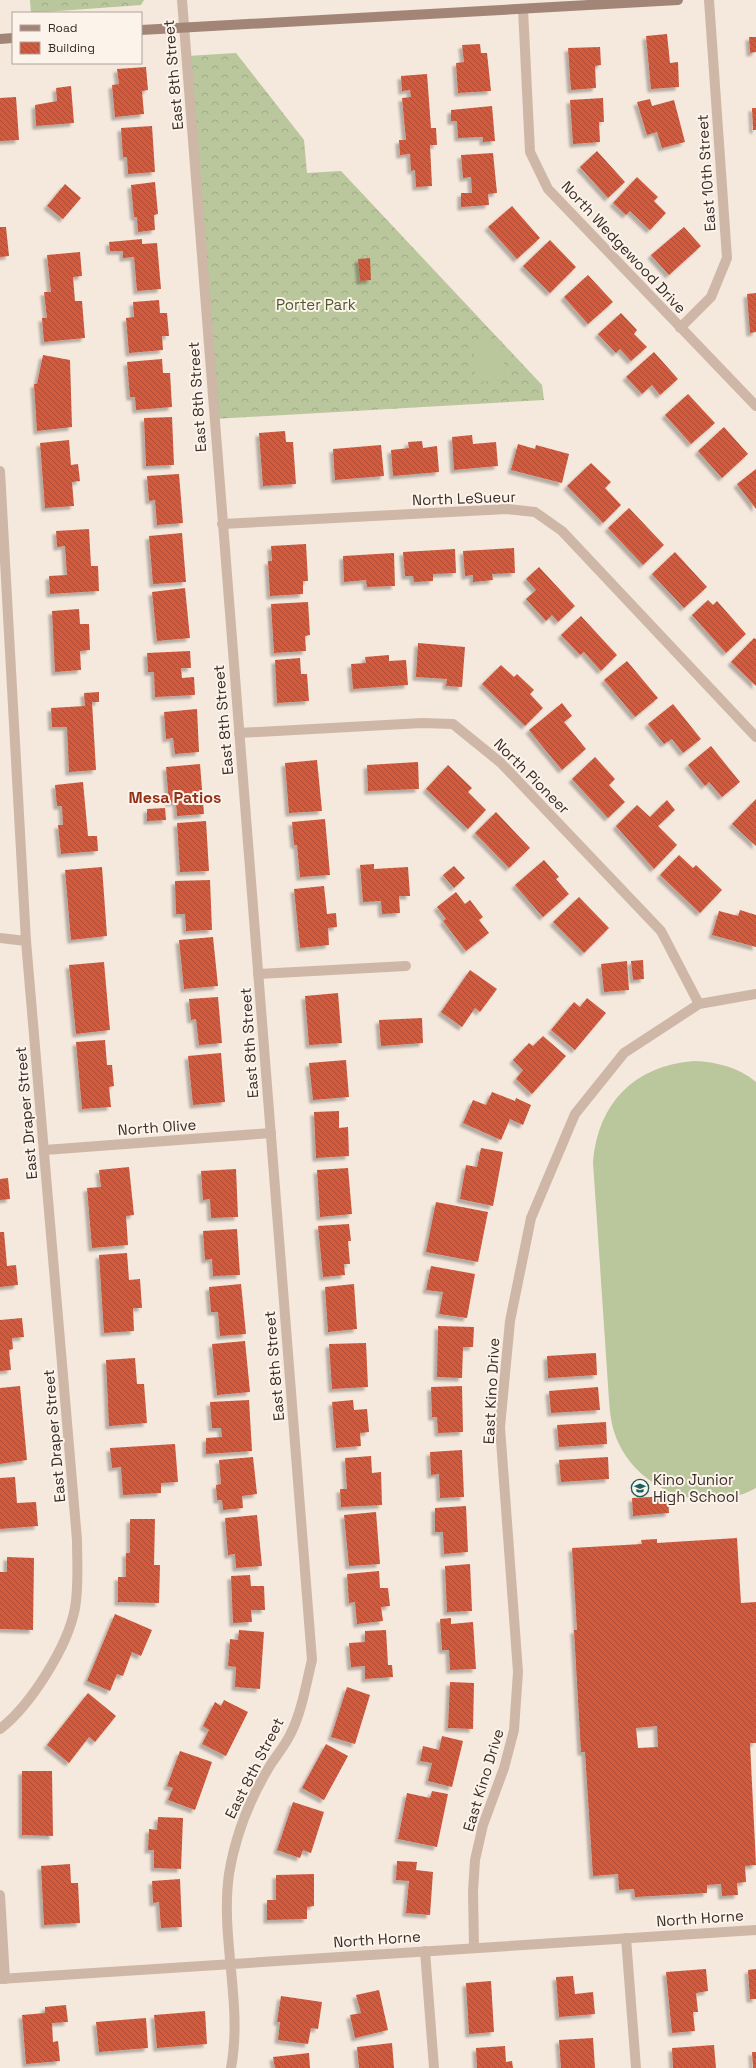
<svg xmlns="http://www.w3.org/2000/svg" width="756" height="2068" viewBox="0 0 756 2068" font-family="'Space Grotesk',sans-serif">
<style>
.forest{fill:url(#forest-crowns)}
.pitch{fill:#bac69b}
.building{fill:url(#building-back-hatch);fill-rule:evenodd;filter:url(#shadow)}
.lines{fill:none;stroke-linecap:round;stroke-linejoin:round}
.minor{stroke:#cfb7a7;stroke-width:10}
.tertiary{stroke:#cfb7a7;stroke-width:10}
.secondary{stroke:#a38578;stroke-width:10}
.labels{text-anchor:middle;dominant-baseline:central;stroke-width:4;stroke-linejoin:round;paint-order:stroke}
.street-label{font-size:15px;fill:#3a2d28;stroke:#fcf3ea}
.park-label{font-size:15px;fill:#4c5b29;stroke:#fcf3ea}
.poi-label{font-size:15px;fill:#3a2d28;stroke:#fcf3ea;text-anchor:start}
.neighbourhood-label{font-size:16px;font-weight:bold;fill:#922f19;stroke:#fcf3ea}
</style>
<defs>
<pattern id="forest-crowns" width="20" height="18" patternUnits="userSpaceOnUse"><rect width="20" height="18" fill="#bac69b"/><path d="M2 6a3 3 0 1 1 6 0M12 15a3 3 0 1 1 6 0" fill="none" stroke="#a1aa86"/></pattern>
<pattern id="building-back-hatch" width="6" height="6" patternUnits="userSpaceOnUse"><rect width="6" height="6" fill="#d25a3e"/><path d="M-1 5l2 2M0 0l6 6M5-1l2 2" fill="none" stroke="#ab4b34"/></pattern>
<filter id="shadow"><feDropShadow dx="-3.5" dy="3.5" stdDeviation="1" flood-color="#0004"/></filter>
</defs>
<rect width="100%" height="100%" fill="#f5e8dd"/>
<!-- forest -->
<path class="forest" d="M30,0H144L141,5L31,13Z
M236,53L304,140L307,173L341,171L542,385L544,400L214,419L187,56Z"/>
<!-- pitch -->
<path class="pitch" d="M502,341L505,380L476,382L473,343Z
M694,1061C717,1062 738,1067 756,1082V1488C708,1515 643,1494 619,1444C612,1430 610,1415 609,1400L593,1162C598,1103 634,1066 694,1061Z"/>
<!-- building -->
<path class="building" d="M667,34L670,63L678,62L679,87L651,89L646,36Z
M749,37H756V52L750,53Z
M480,44L481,53H487L491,91L458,93L456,63L464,62L462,45Z
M600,47L601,65L595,66L596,88L571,90L568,48Z
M146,67L148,90L142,91L144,114L115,117L112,85L119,84L117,69Z
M427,74L431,128H436L437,145H430L432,186L416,187L415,170L411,171L410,154L400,155L399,140H406L402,98L411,97L410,90L402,91L401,76Z
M71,86L74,123L36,126L35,105L57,101L56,88Z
M16,97L19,140L0,141V98Z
M603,98L604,122H599L600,142L573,144L570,100Z
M650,99L652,106L674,100L685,142L662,148L657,132L647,135L637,102Z
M492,106L495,141L483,142V137L458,138L457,121H451V110Z
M752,108H756V130H753Z
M152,126L155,172L128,174L127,157H123L121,128Z
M597,151L625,182L608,198L580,167Z
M493,153L497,193L488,194L489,205L461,207V193H472L471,177L463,178L461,155Z
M637,177L658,197L654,201L666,213L650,230L630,211L626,215L613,203Z
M155,182L158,214L154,215L155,230L138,232L137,217H134L131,185Z
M65,184L81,198L63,219L47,206Z
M512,206L540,238L517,259L488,227Z
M0,227H6L9,256L0,257Z
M684,227L701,246L669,275L651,255Z
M142,239V244L157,243L161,289L137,291L134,257L123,258V251H110L109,242Z
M550,240L576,267L550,293L523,266Z
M80,252L82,276L73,277L75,301H82L85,338L44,342L42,318H47L44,292H51L47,255Z
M370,258L371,280L360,281L358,259Z
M588,275L613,302L588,324L564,297Z
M756,293V332L750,333L747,294Z
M159,300L160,313H167L169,336H162L163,350L129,353L126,318L134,317L133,302Z
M621,313L637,330L634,334L647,347L631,361L620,349L616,353L598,334Z
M654,352L678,379L660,395L652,385L642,394L626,377Z
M43,355L70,360L72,427L37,431L34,384H37Z
M162,359L163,373H170L172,407L136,410L135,397H130L127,362Z
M688,394L715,423L691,444L665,415Z
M172,417L174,465L146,466L144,418Z
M724,427L748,454L722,478L698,451Z
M285,431L286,442H293L296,484L263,486L259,433Z
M472,435L473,444L496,442L498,466L454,470L452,437Z
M69,440L71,465L78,464L80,481L72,482L74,506L45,508L40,443Z
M422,441L423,448L437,446L439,472L393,476L391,450L409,448L408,442Z
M518,444L535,449L536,445L569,454L562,483L511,470Z
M381,445L384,476L335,480L333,449Z
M591,463L611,482L605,488L621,505L603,523L567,486Z
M756,469V509L737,484Z
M179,474L183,523L157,525L155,500L149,501L147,476Z
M629,508L664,545L643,565L608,528Z
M89,529L91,566H98L99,591L50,594L49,576L67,575L65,546L57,547L56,531Z
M182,533L186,582L153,584L149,536Z
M306,544L308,581H303V594L270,596L268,561H272L271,546Z
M514,548L515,573L492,574L493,580L473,582V575L465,576L463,551Z
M455,549L456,573L433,574V581L414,582L413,576H405L403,552Z
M675,552L707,587L684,608L652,574Z
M394,553L395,586L367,587L366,580L344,582L343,556Z
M539,567L575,606L558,622L552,615L546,621L526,599L536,590L526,579Z
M185,588L190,638L157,641L152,592Z
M708,600L713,605L717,601L746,634L726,653L692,615Z
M308,602L310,635L305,636L306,651L274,653L271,604Z
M79,609L80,624H89L90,650L80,651L81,670L55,672L52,611Z
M581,616L617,655L601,671L584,652L580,655L561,635Z
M754,638L756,639V686L731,662Z
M418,643L465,647L462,687L446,686L447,679L416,677Z
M190,651L191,668H181L182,678L194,677L195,695L155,697L154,672H148L147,653Z
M389,655V661L406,660L408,685L353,689L351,664L366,663L365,657Z
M300,658L301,674H307L309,701L277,703L275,660Z
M627,661L658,698L635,717L604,680Z
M501,665L514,677L517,674L534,690L530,694L543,708L525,726L482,684Z
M99,692V702H92L96,770L69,772L67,727H52L51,708L85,706L84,693Z
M562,703L572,716L564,722L586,749L562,770L529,730Z
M673,704L701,739L683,753L672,739L664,744L648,724Z
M197,709L199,752L175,754L173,738L166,739L164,712Z
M711,746L740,782L722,797L709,782L705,786L688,765Z
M595,757L615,779L609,785L625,802L608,818L572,779Z
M317,760L322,811L289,813L285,763Z
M418,762L419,789L368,791L367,765Z
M200,764L204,814L177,816L176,802L169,803L166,767Z
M448,765L472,788L468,792L486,810L468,829L426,789Z
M83,782L88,836H97L98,851L61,854L58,825H63L62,806H57L55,785Z
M756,799V846L732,824Z
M667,800L675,810L658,826L677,845L654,869L616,826L637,805L650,817Z
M165,808L166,820L147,821V809Z
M496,812L530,848L509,868L475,833Z
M325,819L330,875L300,877L297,845H294L292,822Z
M206,821L209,871L180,872L177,823Z
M679,855L693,868L696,865L722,890L700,913L660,875Z
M544,860L559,877L556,879L569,894L543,917L515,885Z
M374,864V869L408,867L410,896H399L400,913L382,914L381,901L363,902L360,865Z
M454,866L465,878L454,888L443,875Z
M102,867L107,936L71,940L65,870Z
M210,880L212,930L186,931L185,914H176L175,881Z
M324,886L327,914L336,913L337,927L328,928L329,945L300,948L294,889Z
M456,892L465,904L470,900L483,917L479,920L489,933L466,951L443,921L446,919L437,907Z
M579,897L609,928L584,953L553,922Z
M740,910L756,915V947L712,935L719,911L738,916Z
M213,937L218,986L184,989L179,940Z
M643,960L644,979L633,980L631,961Z
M627,961L629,990L604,992L601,964Z
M104,962L110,1030L76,1034L69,965Z
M470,970L497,989L480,1012L475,1008L462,1027L441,1012Z
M338,993L342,1043L309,1045L305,996Z
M218,997L222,1043L199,1045L196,1019L191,1020L189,999Z
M587,998L606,1013L575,1050L551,1030L574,1002L580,1007Z
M422,1018L423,1043L381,1046L379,1020Z
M543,1036L566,1056L532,1094L516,1079L523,1070L513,1060L529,1043L533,1046Z
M105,1040L107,1065H112L114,1086L109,1087L111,1107L82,1109L76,1042Z
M221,1053L225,1102L193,1105L188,1056Z
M346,1060L349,1097L313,1100L309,1063Z
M492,1092L515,1101L516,1098L531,1105L523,1125L510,1119L501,1140L463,1123L473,1100L486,1105Z
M339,1111V1128L348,1127L349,1156L316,1158L314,1112Z
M481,1148L503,1152L493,1206L460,1199L466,1165L477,1167Z
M129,1167L134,1215L126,1216L128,1245L92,1248L87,1188L101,1187L99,1170Z
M348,1168L352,1214L320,1217L317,1170Z
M236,1169L238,1217L211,1218L210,1199L203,1200L201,1171Z
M8,1178L10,1199L0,1200V1179Z
M436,1202L488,1212L478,1262L426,1252Z
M349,1224L351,1241H348L350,1264H344L345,1275L323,1277L318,1226Z
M237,1229L240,1275L213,1276L212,1259L205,1260L203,1231Z
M0,1232H4L7,1266L16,1265L18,1285L0,1287Z
M127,1253L129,1280L140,1279L142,1308H133L134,1331L104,1333L99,1255Z
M431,1266L475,1274L467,1318L439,1314L443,1292L426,1290Z
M241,1284L246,1334L220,1336L218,1312H211L209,1287Z
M354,1284L357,1329L328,1332L325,1287Z
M22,1318L24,1337L12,1338L13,1349L9,1350L11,1370L0,1371V1320Z
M438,1326L474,1327L473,1347H463L462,1378L437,1377Z
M245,1341L250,1392L217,1395L212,1344Z
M366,1343L368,1387L332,1389L329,1344Z
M596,1353L597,1375L548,1378L547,1356Z
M135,1358L137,1384H144L147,1423L109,1426L106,1360Z
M20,1386L27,1460L0,1464V1388Z
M462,1386L463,1432L438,1433L437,1417H432L431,1387Z
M598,1387L600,1410L551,1413L549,1391Z
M249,1400L252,1451L206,1454V1438L222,1437L221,1428H212L210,1402Z
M353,1400L354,1410L367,1409L369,1432L360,1433L361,1446L336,1448L332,1402Z
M606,1422L607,1444L559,1447L557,1425Z
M175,1444L178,1482L161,1483V1493L123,1495L121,1467L112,1468L110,1448Z
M462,1450L464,1497L440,1498L439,1474L431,1475L430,1452Z
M371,1456L372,1473L381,1472L382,1505L341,1507L340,1489H347L345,1458Z
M253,1457L257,1494L242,1496L243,1508L223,1510L222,1500H217L216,1485L221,1484L219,1460Z
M608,1457L609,1479L561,1482L559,1460Z
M15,1477L17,1503L36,1502L38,1526L0,1529V1478Z
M668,1496L669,1513L633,1516L632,1498Z
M466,1506L468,1552L444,1554L443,1532H435V1508Z
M376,1512L380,1564L349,1566L344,1515Z
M257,1515L262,1566L236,1568L235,1554L228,1555L225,1518Z
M130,1519H155L154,1565H160L159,1603L118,1602V1577H126V1553H130Z
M737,1538L741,1603L756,1602V1743H750L756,1865L745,1866L746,1882L737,1883L738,1895L722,1896L721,1884L707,1885V1893L635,1897L634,1889L619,1890L618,1874L593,1876L585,1752H581L574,1630H577L572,1548L642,1544L641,1540L657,1539V1543ZM657,1726L658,1747L638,1748L636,1728Z
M7,1557L34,1558L33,1630L0,1629V1572H7Z
M470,1564L472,1611L447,1612L445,1566Z
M379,1571L380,1588H388L390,1606L381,1607L383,1621L357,1624L355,1602L349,1603L347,1574Z
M250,1575L251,1586H264L265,1610H251L252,1622L233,1623L231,1576Z
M115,1614L152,1630L141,1656L132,1652L123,1676L117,1674L110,1691L87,1681Z
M451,1618V1624L473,1622L476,1669L450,1670L449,1650H442L440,1619Z
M239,1630L264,1632L260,1689L235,1687L236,1667L228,1666L230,1639L238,1640Z
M386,1630L388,1665H392L393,1677L365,1679V1666L351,1667L349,1643L365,1642V1631Z
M450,1682L474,1683L473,1729L448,1728Z
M347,1687L370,1695L355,1744L331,1737Z
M88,1693L116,1716L95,1742L89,1737L69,1763L47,1745Z
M224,1700L248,1712L226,1756L202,1744L209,1730L203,1726L215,1702L221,1706Z
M442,1736L463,1741L452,1787L428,1781L432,1763L420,1761L423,1746L439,1750Z
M326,1744L348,1756L324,1800L302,1788Z
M180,1751L212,1762L195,1810L168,1800L173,1788L167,1786Z
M22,1771H52L53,1836L22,1835Z
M432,1791L448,1794L437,1847L398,1839L407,1793L430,1798Z
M293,1802L324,1812L311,1853L303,1850L300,1858L277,1850Z
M158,1817L183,1818L181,1869L154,1868V1850H148L149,1829L157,1830Z
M397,1861L417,1862L416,1870L433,1872L430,1915L406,1913L409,1881L396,1880Z
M70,1864L71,1883H78L80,1923L44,1925L41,1866Z
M314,1874V1906L307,1907V1919L267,1920V1900H276V1875Z
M180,1879L182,1927L161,1928L159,1902L153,1903L152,1881Z
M706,1969L708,1991L696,1993L698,2012H693L695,2031L672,2033L666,1972Z
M756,1969V1999H750L748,1970Z
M573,1976L575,1994L593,1992L595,2014L559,2017L556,1977Z
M491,1981L494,2032L469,2034L466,1983Z
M379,1990L388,2030L355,2038L350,2015L361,2013L356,1995Z
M281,1996L322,2002L318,2029L311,2028L308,2044L278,2040L280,2022H277Z
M66,2005L68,2022L52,2023L53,2042L58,2041L60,2061L26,2064L22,2015L45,2013V2007Z
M205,2011L207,2044L157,2048L154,2015Z
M146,2018L148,2048L99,2052L96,2022Z
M593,2038L595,2068H561L559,2040Z
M392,2043L394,2068H359L357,2047Z
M714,2045L716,2068H673L672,2048Z
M505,2046L506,2062L512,2061L513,2068H477L476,2048Z
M752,2052H756V2068H753Z
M309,2053L310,2068H275L273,2057Z"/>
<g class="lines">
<!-- minor -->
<path class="minor" d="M523,9L530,152L548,189L756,406
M680,328L711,297L727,258L709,0
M0,471L26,941L77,1540C77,1562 79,1586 75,1608C68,1646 31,1705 0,1729
M222,524L507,509L535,512L562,531L756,737
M239,733L422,723L453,724L501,763L661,931L699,1004
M0,938L26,941
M258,974L406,966
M45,1150L271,1133
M0,1895L5,1979
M626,1938L636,2068
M474,1948L473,1891L475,1860L483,1825L504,1768L514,1730L518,1672L500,1427L510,1321L531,1218L575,1114L624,1053L699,1004L756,994
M425,1951L434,2068"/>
<!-- tertiary -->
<path class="tertiary" d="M182,0L312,1660C306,1684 302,1711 291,1733C285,1746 275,1757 268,1769C249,1801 235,1837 229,1874C220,1938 243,2004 231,2068
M0,1979L756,1930"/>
<!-- secondary -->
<path class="secondary" d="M141,30L678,0
M0,39L13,38"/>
</g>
<!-- icons -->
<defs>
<symbol id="school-ring" viewBox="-11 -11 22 22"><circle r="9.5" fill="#fcf3ea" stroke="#196061" stroke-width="1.5"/><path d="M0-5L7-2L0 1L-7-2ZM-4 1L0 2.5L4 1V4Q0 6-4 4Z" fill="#196061"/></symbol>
</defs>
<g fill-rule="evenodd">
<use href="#school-ring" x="630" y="1478" width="20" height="20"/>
</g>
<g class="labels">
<!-- street labels -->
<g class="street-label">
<text transform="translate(173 75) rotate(-95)">East 8th Street</text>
<text transform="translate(706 173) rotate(-94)">East 10th Street</text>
<text transform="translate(624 247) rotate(47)">North Wedgewood Drive</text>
<text transform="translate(197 397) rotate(-94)">East 8th Street</text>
<text transform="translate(464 498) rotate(-2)">North LeSueur</text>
<text transform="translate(223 720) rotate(-95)">East 8th Street</text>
<text transform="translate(532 776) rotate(45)">North Pioneer</text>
<text transform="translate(249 1043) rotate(-94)">East 8th Street</text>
<text transform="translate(26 1113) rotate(-95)">East Draper Street</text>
<text transform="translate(157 1127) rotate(-4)">North Olive</text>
<text transform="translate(274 1366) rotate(-95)">East 8th Street</text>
<text transform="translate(491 1391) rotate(-87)">East Kino Drive</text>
<text transform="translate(54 1436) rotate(-95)">East Draper Street</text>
<text transform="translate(254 1768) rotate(-63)">East 8th Street</text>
<text transform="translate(483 1780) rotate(-73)">East Kino Drive</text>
<text transform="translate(700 1918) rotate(-4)">North Horne</text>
<text transform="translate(377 1939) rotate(-4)">North Horne</text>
</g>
<!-- park labels -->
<g class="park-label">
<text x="316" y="304">Porter Park</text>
</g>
<!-- poi labels -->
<g class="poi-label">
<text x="653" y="1479">Kino Junior<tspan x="653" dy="17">High School</tspan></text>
</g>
<!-- neighbourhood labels -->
<g class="neighbourhood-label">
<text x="175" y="797">Mesa Patios</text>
</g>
</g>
<!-- legend -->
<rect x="12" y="12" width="130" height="52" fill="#fcf3ea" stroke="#aea49c"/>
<rect x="20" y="25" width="20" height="6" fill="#a38578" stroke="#aea49c"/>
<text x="48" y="32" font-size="12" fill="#3a2d28">Road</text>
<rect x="20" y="42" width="20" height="12" fill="url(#building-back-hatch)" stroke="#aea49c"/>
<text x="48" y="52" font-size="12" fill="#3a2d28">Building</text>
</svg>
